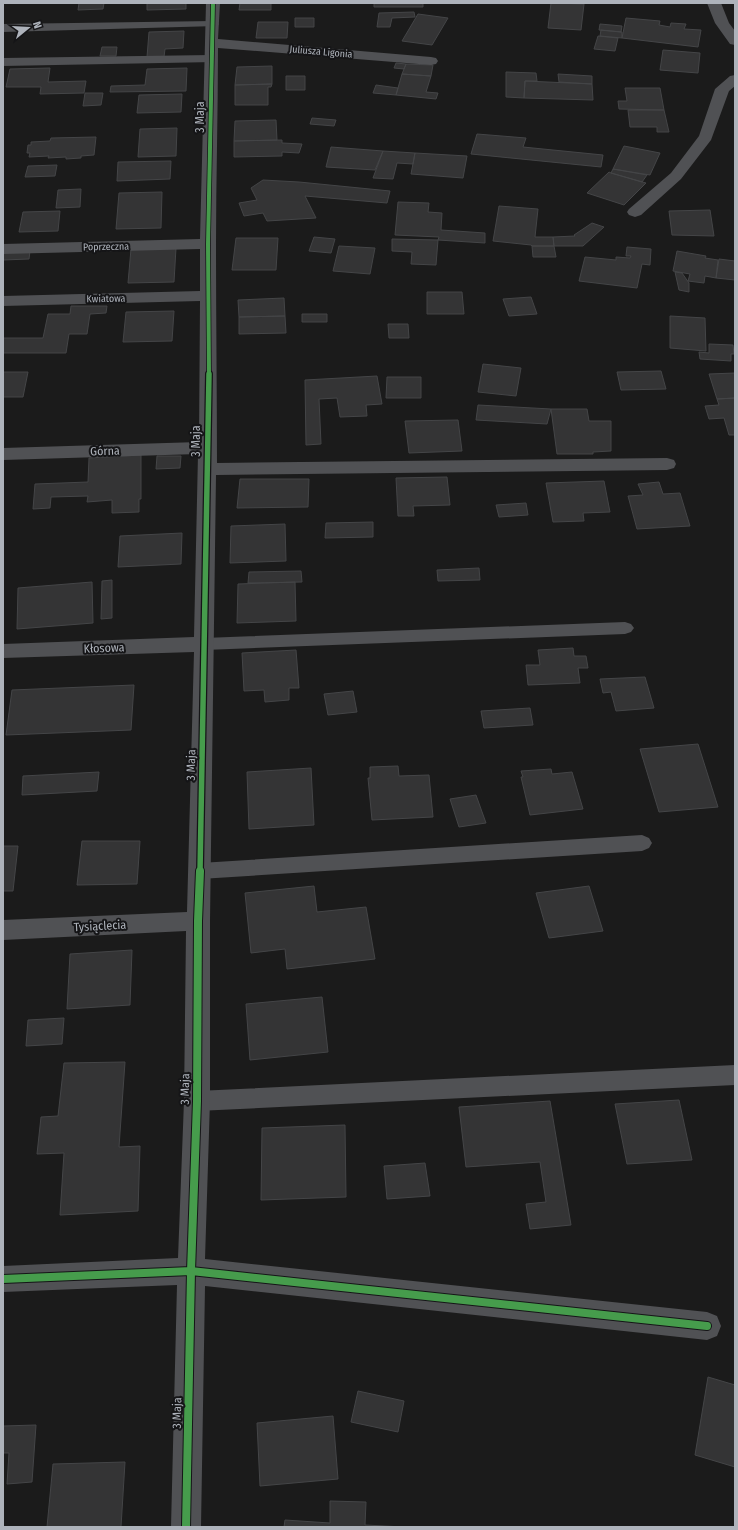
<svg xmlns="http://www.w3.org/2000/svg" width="738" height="1530" viewBox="0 0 738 1530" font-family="'Fira Sans Condensed',sans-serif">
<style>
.building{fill:#343435;stroke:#444547}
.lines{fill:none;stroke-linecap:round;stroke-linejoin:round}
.service{fill:#505154;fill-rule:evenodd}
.minor{fill:#505154;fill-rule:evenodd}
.tertiary{fill:#505154;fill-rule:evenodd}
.cycleway-far2-casing{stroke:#151517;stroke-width:5.5}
.cycleway-far1-casing{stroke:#151517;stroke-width:8}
.cycleway-casing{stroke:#151517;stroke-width:10}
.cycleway-far2{stroke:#469c4c;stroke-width:4}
.cycleway-far1{stroke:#469c4c;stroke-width:5.5}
.cycleway{stroke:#469c4c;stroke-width:8}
.labels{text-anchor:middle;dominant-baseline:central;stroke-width:4;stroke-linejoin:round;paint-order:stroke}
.far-street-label{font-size:10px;fill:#aeb3bb;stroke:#151517}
.street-label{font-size:12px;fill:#aeb3bb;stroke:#151517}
</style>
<rect width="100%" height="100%" fill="#1b1b1b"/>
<!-- building -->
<path class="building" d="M79,3H104L103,9L78,10Z
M147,3H186V9L147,10Z
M240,3H271V10H239Z
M374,3H423V7H374Z
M551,3L584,4L581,30L548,28Z
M414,12L415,17L392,18L390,27H377L379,13Z
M418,14L448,18L432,45L402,41Z
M295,18H314V27H295Z
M626,18L660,21L659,25L670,27L671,23L686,24L684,29L701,30L698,47L622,38Z
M258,22H288L287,38H256Z
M600,24L622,26L621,32L599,30Z
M601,30L622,32V38L600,36Z
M184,31L183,48L165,49L164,57H147L149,32Z
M598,36L618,38L615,51L594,49Z
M102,47H117L116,56H100Z
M663,50L700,53L698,73L660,70Z
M396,63L406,64L404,69L394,68Z
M406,64L433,65L431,76L402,74Z
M272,66V84L235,85L237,67Z
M50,68L48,82L86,81L84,93L40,94L41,87H6L10,69Z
M187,68L186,91L110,92L111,86L145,85L147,69Z
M506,72L536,73L537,81H525L524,98L506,97Z
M402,74L431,76L426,92L438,93L436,99L396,95Z
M558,74L592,76V84L559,82Z
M286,76H305V90H286Z
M525,81L592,84L593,100L524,98Z
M272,84L271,87H268V105H235V85Z
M376,85L398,88L396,95L373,93Z
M625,88H660L664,110L619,109L618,101H627Z
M85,93H103L101,105L83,106Z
M182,94L181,112L137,113L139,95Z
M628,110H664L669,132H657V127H630Z
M312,118L336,120L334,126L310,124Z
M276,120L277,140L234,141L235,121Z
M177,128L176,156L138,157L140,129Z
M477,134L526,138L523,147L603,155L601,167L471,154Z
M96,137L94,155L81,156V158L66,159V157L48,158L49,156L29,157L30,153H27L28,145H31V142L50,141L51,138Z
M282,140V143L302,144L299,153L282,152V156L234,157V141Z
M624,146L660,153L650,175L613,169Z
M331,147L383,151L375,170L326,167Z
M383,151L415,153L413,164L397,163L393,179L373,178Z
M415,153L467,156L463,178L411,174Z
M171,161L170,179L117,181L118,162Z
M57,165L55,176L25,177L28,166Z
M613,169L647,175L642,182L611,173Z
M609,172L611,173L646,183L624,205L587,193Z
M263,180L299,182L390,191L387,203L305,196L316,218L267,221L263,213L244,216L239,203L257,200L251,188Z
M81,189L80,207L56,208L58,190Z
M162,192L161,228L116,229L119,193Z
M398,202L429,203L428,212L442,213L441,230L485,233V243L438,240L439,237L395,235Z
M499,206L538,209L535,237H553L554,246H532L531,245L493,241Z
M710,210L714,236L672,235L669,211Z
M60,211L58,231L19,232L23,212Z
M592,223L604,227L583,246H554L553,237L575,236L574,235Z
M314,237L335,239L331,253L309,251Z
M236,238H278L276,270H232Z
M392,239L438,240L436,265L411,264L412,252L392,251Z
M339,246L375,248L370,274L333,271Z
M532,246H554L556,257H533Z
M627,247L651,249L650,265L642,264L637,288L579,281L585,257L616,260V257L630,258L631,256H626Z
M176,248L174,282L128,283L131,249Z
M30,251L29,259L3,260V252Z
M677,251L706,256L705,258L718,260L716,278L705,276L704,283L688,281L690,274L673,271Z
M719,259L735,261V280L716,278Z
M675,272L682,273L689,283V292L679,290Z
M427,292H462L464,314H427Z
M531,297L537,314L509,316L503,299Z
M284,298L285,316L239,317L238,300Z
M71,306H107L106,313L90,314L87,334H69L66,353H3V338H43L48,314H70Z
M174,311L172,341L123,342L126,312Z
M302,314H327V322H302Z
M285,316L286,333L239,334V317Z
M670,316L705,318L706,351L670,348Z
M388,324H408L409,338H389Z
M709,344L733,345L734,354H731V361L700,359L699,352L709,353Z
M483,364L521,368L516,396L478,392Z
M661,371L666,389L621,390L617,372Z
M3,372H28L23,397H3Z
M735,373V398L717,399L709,374Z
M377,376L382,404L366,405L367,416L340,417L337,398L319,399L321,444L306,445L305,380Z
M387,377H421V398H386Z
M735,398V435H729L724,418L709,419L705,406L719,405L717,399Z
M478,405L551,409L547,424L476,420Z
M551,409H587L589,421H611V451L593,452V454H557Z
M458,420L462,451L409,453L405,421Z
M141,455V499H139V512L112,513V500L87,502L88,496L51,497L50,508L33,509L35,484L88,482L89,458Z
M157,456H181L180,468L156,469Z
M447,477L450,505L413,506L414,516H398L396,478Z
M240,479H309L308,507L237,508Z
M604,481L610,512L583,513L584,521L553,522L546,483Z
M659,482L663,494L680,493L690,526L637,529L628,496L643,495L638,484Z
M526,503L528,515L499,517L496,505Z
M373,522V537L325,538L326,523Z
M285,524L286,561L230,563L231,526Z
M182,533L181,564L118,567L120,536Z
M479,568L480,580L438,581L437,570Z
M301,571L302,582L248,583L249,572Z
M112,580V618L101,619L102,581Z
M92,582L93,623L17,629L18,588Z
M295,582L296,621L237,623L238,584Z
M573,648L574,656H586L588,668H578L580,683L528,685L526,665H540L538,650Z
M296,650L299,688H289V700L265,702L264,690L244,691L242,653Z
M645,677L654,708L616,711L611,692L603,693L600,679Z
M134,685L131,730L6,735L12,690Z
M353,691L357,712L328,715L324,694Z
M530,708L533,725L484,728L481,711Z
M698,744L718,807L659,812L640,749Z
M398,766L399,776L429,775L433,817L372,820L368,778H370V767Z
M311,768L314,825L249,829L247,772Z
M551,769L552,774L572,772L583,809L530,815L521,777H523L521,771Z
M99,772L97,791L22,795L23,776Z
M476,795L486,823L459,827L450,799Z
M82,841H140L137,884L77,885Z
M3,846H18L13,891H3Z
M314,886L317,912L366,907L375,959L287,969L285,949L251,953L245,893Z
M589,886L603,931L549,938L536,893Z
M132,950L130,1005L67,1009L70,954Z
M322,997L328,1052L250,1060L246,1004Z
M64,1018L62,1044L26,1046L28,1020Z
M125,1062L119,1147L140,1146L138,1211L60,1215L64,1153L37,1154L41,1117L58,1116L64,1063Z
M679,1100L692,1160L627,1164L615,1104Z
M550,1101L571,1225L530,1229L526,1204L546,1202L540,1162L466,1167L459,1107Z
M345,1125L346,1197L261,1200L262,1128Z
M425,1163L430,1196L387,1199L384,1166Z
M708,1377L735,1385V1467L695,1455Z
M358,1391L404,1401L398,1432L351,1422Z
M333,1416L338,1479L260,1486L257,1423Z
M36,1425L32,1482L7,1484L9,1453H3V1426Z
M125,1462L121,1527H47L53,1464Z
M330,1501L366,1502L365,1525L404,1527H284L285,1520L330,1523Z"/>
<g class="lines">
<!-- service -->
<path class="service" d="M213,21L217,22L219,24L217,26L3,32V24Z
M211,55L215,56L217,59L215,62L3,66V58Z
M625,622L631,624L634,628L631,632L625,634L204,650L198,648L195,644L198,640L204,638Z
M642,835L649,838L652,843L649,848L642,851L200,879L193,877L190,871L193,865L200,863Z
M735,1065V1085L197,1111L189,1108L186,1101L189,1094L197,1091Z"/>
<!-- minor -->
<path class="minor" d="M206,3H220L218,39L431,57L436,58L438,61L436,64L431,65L218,48C218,113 216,179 216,245C216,317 217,390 217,463L667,458L674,460L676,464L674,468L667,470L216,475L210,921V1101L205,1259L707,1312L717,1316L721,1326L717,1336L707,1340L205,1286L201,1527H171L177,1285L3,1292V1266L178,1258L184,1101L186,931L3,940V920L187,912L194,652L3,658V644L194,637L198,454L3,460V448L199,442L200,301L3,306V296L200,291V249L3,254V244L200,239Z
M735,75V86L729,91L711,140L681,179L641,215L635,217L629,215L627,212L629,209L671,173L699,136L715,89L730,76Z"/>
<!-- tertiary -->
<path class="tertiary" d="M707,3H721L729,23L735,31V45L730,44L715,23Z"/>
<defs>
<path id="cycleway-far2" d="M209,375L208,244L213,3"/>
<path id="cycleway-far1" d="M200,872L209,374"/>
<path id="cycleway" d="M3,1279L191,1271L707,1326
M186,1527L191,1271L197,1101L198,921L200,871"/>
</defs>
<!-- cycleway-far2 casing -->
<use href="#cycleway-far2" class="cycleway-far2-casing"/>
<!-- cycleway-far1 casing -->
<use href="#cycleway-far1" class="cycleway-far1-casing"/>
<!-- cycleway casing -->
<use href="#cycleway" class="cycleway-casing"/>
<!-- cycleway-far2 -->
<use href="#cycleway-far2" class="cycleway-far2"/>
<!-- cycleway-far1 -->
<use href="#cycleway-far1" class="cycleway-far1"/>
<!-- cycleway -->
<use href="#cycleway" class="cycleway"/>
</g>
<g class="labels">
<!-- far-street labels -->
<g class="far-street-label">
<text transform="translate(321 52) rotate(5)">Juliusza Ligonia</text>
<text transform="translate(106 247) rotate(-1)">Poprzeczna</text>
<text transform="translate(106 299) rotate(-1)">Kwiatowa</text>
</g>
<!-- street labels -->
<g class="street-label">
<text transform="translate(200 117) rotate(-90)">3 Maja</text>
<text transform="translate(196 441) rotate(-90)">3 Maja</text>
<text transform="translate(105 451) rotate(-2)">Górna</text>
<text transform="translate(104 648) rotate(-2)">Kłosowa</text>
<text transform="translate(191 765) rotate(-89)">3 Maja</text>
<text transform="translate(100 926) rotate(-3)">Tysiąclecia</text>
<text transform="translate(185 1089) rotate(-89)">3 Maja</text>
<text transform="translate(177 1413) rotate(-89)">3 Maja</text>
</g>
</g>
<!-- border -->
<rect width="738" height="1530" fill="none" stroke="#aeb3bb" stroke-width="8"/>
<!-- north arrow -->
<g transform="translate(28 28) rotate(72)" stroke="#151517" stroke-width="3" paint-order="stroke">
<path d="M0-3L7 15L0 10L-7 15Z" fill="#aeb3bb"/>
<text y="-6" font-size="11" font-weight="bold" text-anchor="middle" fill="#aeb3bb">N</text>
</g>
</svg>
